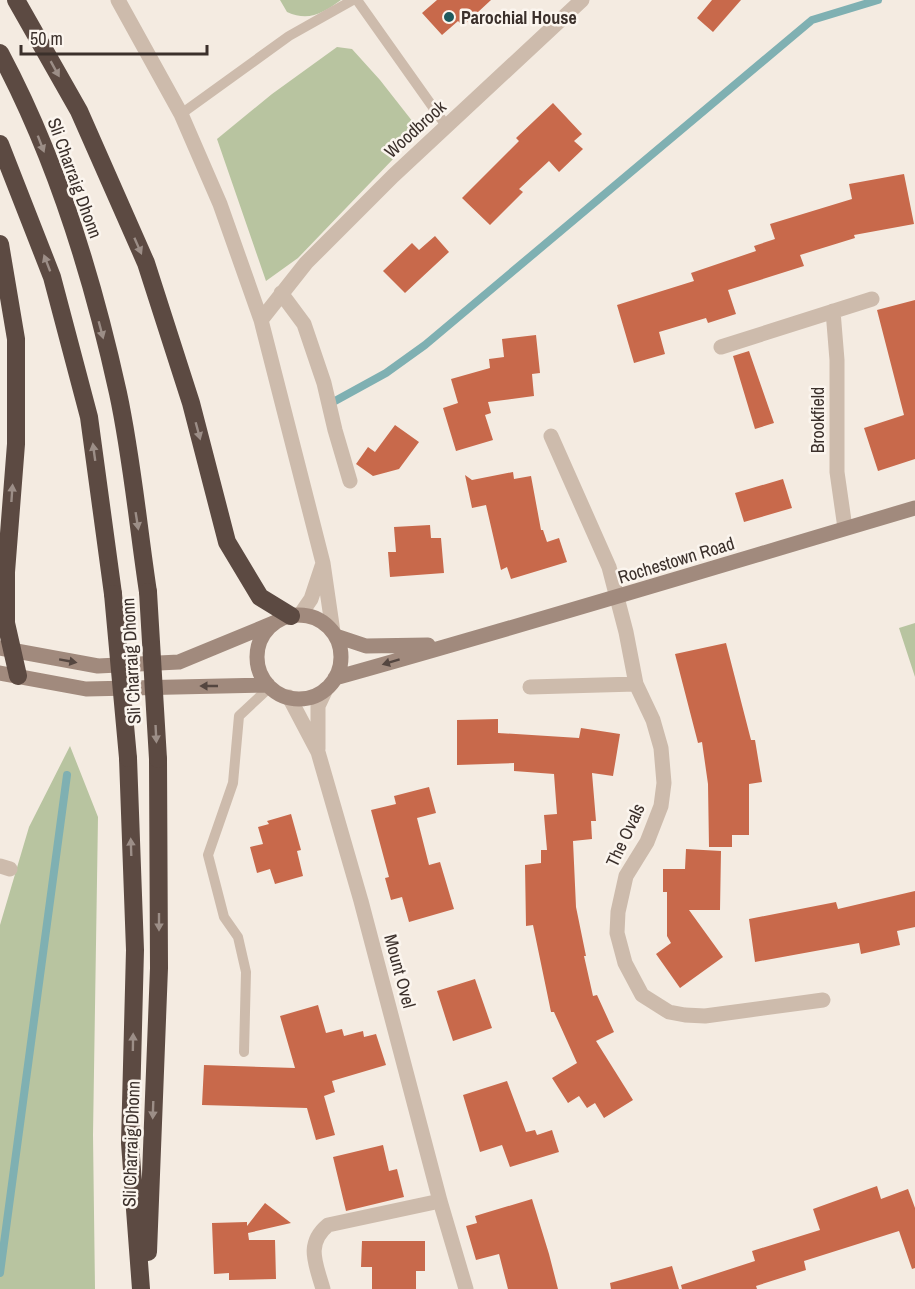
<svg xmlns="http://www.w3.org/2000/svg" width="915" height="1289" viewBox="0 0 915 1289" font-family="'Archivo Narrow',sans-serif">
<style>
.green{fill:#b8c4a0}
.lines{fill:none;stroke-linecap:round;stroke-linejoin:round}
.stream{stroke:#7fb0b2;stroke-width:8}
.building{fill:#c8694b}
.lane{stroke:#cdbbac;stroke-width:10}
.street{stroke:#cdbbac;stroke-width:15}
.secondary{stroke:#a18a7d;stroke-width:15}
.highway{stroke:#5c4a42;stroke-width:18}
.highway-bridge{stroke:#5c4a42;stroke-width:18}
.oneway{fill:#9c8e87}
.oneway2{fill:#544640}
.poi-dot{fill:#1f5a5e;stroke:#fbf5ee;stroke-width:2}
.labels{text-anchor:middle;dominant-baseline:central;stroke-width:5;stroke-linejoin:round;paint-order:stroke}
.poi-label{font-size:18px;font-weight:bold;fill:#3b302b;stroke:#fbf5ee;text-anchor:start}
.street-label{font-size:18px;fill:#3b302b;stroke:#fbf5ee}
</style>
<rect width="100%" height="100%" fill="#f4ebe1"/>
<!-- green -->
<path class="green" d="M280,0H341C323,13 309,22 287,12Z
M337,47L352,49L380,80L420,131L298,258L266,281L217,139L272,94Z
M915,623V677L899,628Z
M70,746L98,817L93,1135L95,1289H0V925L29,827Z"/>
<g class="lines">
<!-- stream -->
<path class="stream" d="M335,401L386,373L425,345L812,20L878,0
M0,1273L67,775"/>
</g>
<!-- building -->
<path class="building" d="M437,0H491L463,26L458,21L442,35L422,13Z
M712,0H741L713,32L697,18Z
M553,103L582,134L574,141L583,149L559,172L549,161L519,189L523,192L490,225L462,198L519,141L516,138Z
M904,174L914,224L854,235L855,238L800,255L804,266L728,290L736,314L708,323L706,318L659,332L665,354L634,363L617,305L694,281L691,273L756,251L754,246L775,239L770,224L852,199L849,184Z
M435,236L449,252L405,293L383,271L412,243L419,250Z
M915,300V459L878,471L864,428L904,415L877,310Z
M536,335L540,373L532,374L534,396L488,402L491,413L485,415L493,440L456,451L443,408L458,403L451,379L490,368L489,359L504,357L502,339Z
M749,351L774,423L755,429L733,356Z
M395,425L419,442L399,469L373,476L356,464L368,447L375,452Z
M513,472L514,479L531,476L541,530H543L547,542L559,538L567,562L511,579L507,567L501,570L486,505L472,508L465,475L472,480Z
M783,479L792,508L744,522L735,493Z
M430,525L431,538H441L444,573L390,577L388,552H396L394,527Z
M726,643L751,740H755L762,782L749,784V835H732V847H709L708,784L702,742L698,743L675,654Z
M498,719V733L579,738L581,728L620,734L613,776L592,773L596,821H591L592,839L573,841L576,907L586,956H584L593,996L597,995L614,1032L596,1041L633,1100L604,1118L595,1103L587,1108L579,1096L568,1103L552,1078L577,1063L554,1012H551L533,925L526,926L525,865L541,863V850H547L544,815L557,814L554,774L514,771V763L457,765V720Z
M429,787L436,813L417,818L429,865L440,862L454,909L409,922L402,897L391,900L385,878L389,877L371,810L396,804L394,796Z
M291,814L301,850L297,851L303,876L275,884L270,869L257,873L250,847L263,844L258,827L269,824L267,821Z
M686,849L721,851L720,910H689L723,957L680,988L656,954L671,943L667,936V892H663V869H685Z
M915,891V927L897,931L900,945L861,954L859,943L755,962L749,919L836,902L838,909Z
M475,979L492,1028L453,1041L437,991Z
M318,1005L326,1033L342,1029L344,1036L363,1031L364,1037L376,1034L386,1065L332,1081L335,1092L324,1096L335,1135L316,1140L307,1108L202,1105L204,1065L295,1068L280,1016Z
M507,1081L526,1132L535,1130L537,1135L552,1130L559,1152L510,1167L502,1145L480,1152L463,1095Z
M383,1145L389,1171L397,1169L404,1197L346,1211L333,1157Z
M877,1186L881,1199L908,1189L915,1208V1268L912,1269L899,1231L804,1261L806,1270L756,1286L757,1289H682L681,1285L755,1261L752,1251L820,1230L813,1209Z
M532,1199L549,1254L558,1289H508L499,1254L476,1260L466,1226L477,1223L475,1216Z
M265,1203L291,1223L248,1233L249,1240H275L276,1279L229,1280V1273L214,1274L212,1223L247,1222V1226Z
M362,1241H425V1271H416V1289H372V1267H361Z
M672,1266L679,1289H611L610,1283Z"/>
<g class="lines">
<!-- lane -->
<path class="lane" d="M357,0L447,127
M181,114L289,36L353,0
M244,1052L246,972L238,937L224,917L208,855L233,783L239,716L270,687"/>
<!-- street -->
<path class="street" d="M118,0L181,114L220,204L261,320L323,563L333,632
M281,293L304,324L324,383L335,430L350,481
M833,311L837,360V472L845,528
M261,320L306,263L393,176L582,0
M721,347L872,299
M551,436L609,567L626,632L636,684L653,720L661,748L664,783L661,806L647,842L626,876L618,912L617,933L625,963L642,995L669,1012L685,1015L705,1016L823,1000
M300,615L311,599L322,566
M530,687L636,684
M289,697L318,752L361,901L440,1201L466,1289
M318,749V706L326,689
M0,866L10,869
M323,1289C316,1264 305,1244 328,1225L440,1201"/>
<!-- secondary -->
<path class="secondary" d="M257 657a42 42 0 1 1 84 0a42 42 0 1 1-84 0Z
M336,636L366,646L428,645
M0,648L98,666L179,662L276,622
M0,673L86,689L268,685
M335,678C529,624 722,565 915,508"/>
<!-- highway -->
<path class="highway" d="M16,0L79,111L146,263L191,403L227,542L260,597L291,616
M0,53C55,156 93,279 118,393C132,458 138,526 148,592
M0,144L52,277L89,417L113,594
M0,244L16,339V444L6,572V623L18,676
M128,758L135,950L130,1143L141,1289
M148,1252L159,968L158,759"/>
<!-- highway-bridge -->
<path class="highway-bridge" d="M148,592L158,759
M113,594L128,758"/>
</g>
<!-- one-way arrows -->
<defs><path id="oneway-solid" d="M-6-.8H1V-3.2L6.5 0L1 3.2V.8H-6Z" transform="scale(1.5)"/></defs>
<g class="oneway">
<use href="#oneway-solid" transform="translate(55 69) rotate(61)"/>
<use href="#oneway-solid" transform="translate(41 144) rotate(69)"/>
<use href="#oneway-solid" transform="translate(138 246) rotate(66)"/>
<use href="#oneway-solid" transform="translate(47 263) rotate(-111)"/>
<use href="#oneway-solid" transform="translate(101 330) rotate(75)"/>
<use href="#oneway-solid" transform="translate(198 431) rotate(75)"/>
<use href="#oneway-solid" transform="translate(94 452) rotate(-98)"/>
<use href="#oneway-solid" transform="translate(12 493) rotate(-86)"/>
<use href="#oneway-solid" transform="translate(137 521) rotate(81)"/>
<use href="#oneway-solid" transform="translate(156 734) rotate(87)"/>
<use href="#oneway-solid" transform="translate(131 847) rotate(-92)"/>
<use href="#oneway-solid" transform="translate(159 922) rotate(90)"/>
<use href="#oneway-solid" transform="translate(133 1042) rotate(-89)"/>
<use href="#oneway-solid" transform="translate(153 1110) rotate(92)"/>
</g>
<g class="oneway2">
<use href="#oneway-solid" transform="translate(68 661) rotate(10)"/>
<use href="#oneway-solid" transform="translate(391 662) rotate(163)"/>
<use href="#oneway-solid" transform="translate(209 686) rotate(180)"/>
</g>
<!-- markers -->
<circle class="poi-dot" cx="449" cy="17" r="6"/>
<g class="labels">
<!-- poi labels -->
<g class="poi-label">
<text x="461" y="17">Parochial House</text>
</g>
<!-- street labels -->
<g class="street-label">
<text transform="translate(415 129) rotate(-42)">Woodbrook</text>
<text transform="translate(75 178) rotate(70)">Sli Charraig Dhonn</text>
<text transform="translate(817 420) rotate(-90)">Brookfield</text>
<text transform="translate(676 560) rotate(-17)">Rochestown Road</text>
<text transform="translate(131 661) rotate(-93)">Sli Charraig Dhonn</text>
<text transform="translate(625 835) rotate(-65)">The Ovals</text>
<text transform="translate(400 971) rotate(75)">Mount Ovel</text>
<text transform="translate(131 1144) rotate(-88)">Sli Charraig Dhonn</text>
</g>
</g>
<!-- scale -->
<path d="M21 45v9h186v-9" fill="none" stroke="#3b302b" stroke-width="3"/>
<text x="30" y="45" font-size="18" fill="#3b302b" stroke="#fbf5ee" stroke-width="4.5" paint-order="stroke">50 m</text>
</svg>
